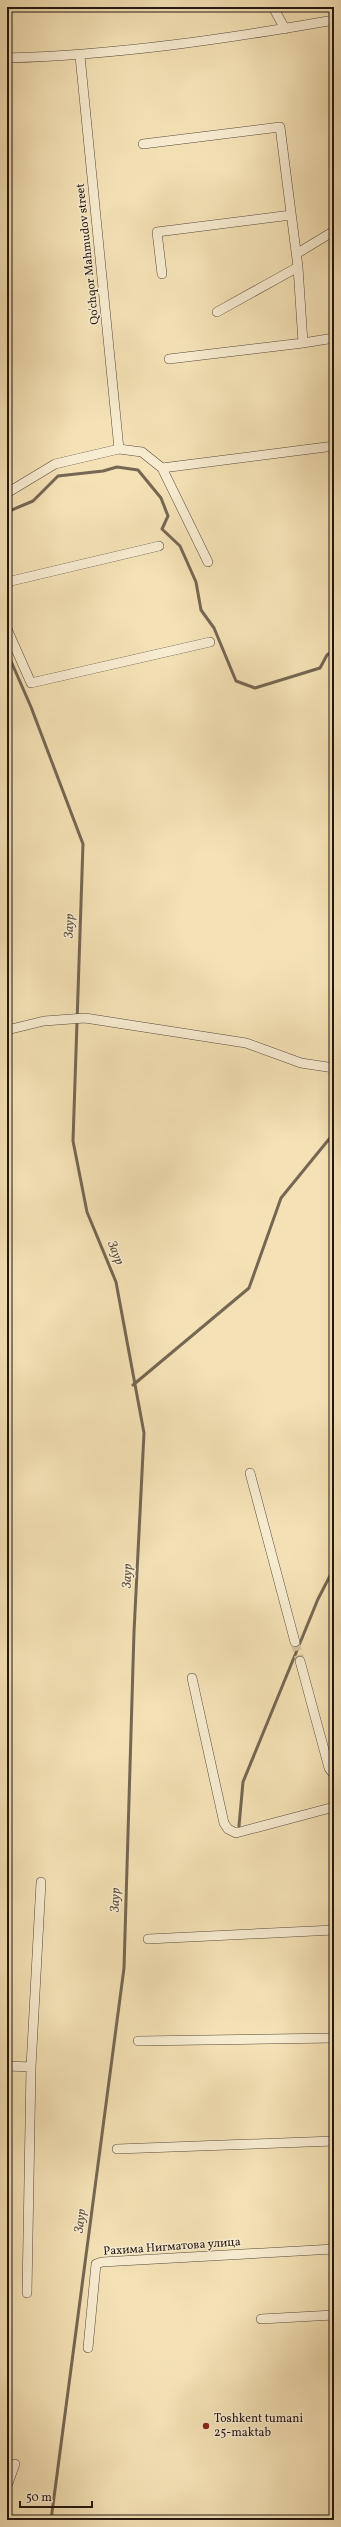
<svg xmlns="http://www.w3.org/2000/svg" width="341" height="2527" viewBox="0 0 341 2527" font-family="Vollkorn,serif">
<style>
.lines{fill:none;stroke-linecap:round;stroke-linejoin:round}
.stream{stroke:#756752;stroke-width:3}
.minor-tunnel{stroke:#d4c39d;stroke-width:9;stroke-dasharray:9 4.5;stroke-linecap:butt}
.minor-casing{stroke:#56493a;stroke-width:10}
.minor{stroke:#f8ecd0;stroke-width:9}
.poi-dot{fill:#8f2418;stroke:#f8ecd0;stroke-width:1.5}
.labels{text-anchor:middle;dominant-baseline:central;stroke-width:3;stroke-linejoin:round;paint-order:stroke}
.street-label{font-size:12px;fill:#221611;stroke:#f8ecd0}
.poi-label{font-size:12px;fill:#221611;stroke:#f8ecd0;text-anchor:start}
.water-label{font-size:13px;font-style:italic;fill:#5a4c3d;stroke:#f8ecd0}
</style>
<rect width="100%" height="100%" fill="#f4e2b6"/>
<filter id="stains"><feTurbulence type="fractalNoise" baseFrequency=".005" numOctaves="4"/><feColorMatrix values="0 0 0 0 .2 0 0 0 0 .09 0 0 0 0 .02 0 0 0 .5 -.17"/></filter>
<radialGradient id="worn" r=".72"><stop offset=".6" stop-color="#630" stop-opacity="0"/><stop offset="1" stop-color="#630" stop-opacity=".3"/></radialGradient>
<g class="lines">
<!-- stream -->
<path class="stream" d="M7,512L33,501L58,476L103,471L117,467L138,470L161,498L168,516L162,529L180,546L196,582L201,610L214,628L236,681L255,688L320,668L327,655L334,650
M7,652L31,707L83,844L73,1141L87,1212L116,1282L144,1433L134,1632L124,1968L51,2520
M133,1385L249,1288L281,1198L334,1133
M239,1826L243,1782L318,1599L334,1568"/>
<!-- minor-tunnel -->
<path class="minor-tunnel" d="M295,1642L300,1661"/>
<defs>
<path id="minor" d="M273,7L285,29
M80,56L119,449
M7,58C117,55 226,39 334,20
M143,144L280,127L298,267L303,343L334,338
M296,254L334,231
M162,274L157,232L291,215
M217,312L298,267
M169,359L303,343
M162,468L334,446
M7,493L55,464L119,449L142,452L162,468L208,562
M7,582L159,546
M7,629L31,683L210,642
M7,1030L44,1021L85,1018L246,1043L301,1063L334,1068
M250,1473L295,1642
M300,1661L329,1768L334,1775
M192,1678L224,1823L228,1829L236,1833L334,1807
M148,1939L334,1930
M138,2041L334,2038
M7,2066L31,2067
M117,2149L334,2141
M27,2293L31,2067L41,1882
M261,2319L334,2315
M88,2348L96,2264L102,2262L334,2249
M7,2486L15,2464"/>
</defs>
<!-- minor casing -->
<use href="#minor" class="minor-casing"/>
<!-- minor -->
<use href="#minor" class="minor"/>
</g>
<!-- markers -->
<circle class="poi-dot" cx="206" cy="2426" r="4"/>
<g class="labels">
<!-- street labels -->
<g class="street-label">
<text transform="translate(88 254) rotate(-96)">Qo'chqor Mahmudov street</text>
<text transform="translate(172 2247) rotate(-4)">Рахима Нигматова улица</text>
</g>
<!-- poi labels -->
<g class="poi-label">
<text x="214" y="2419">Toshkent tumani<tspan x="214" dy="14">25-maktab</tspan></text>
</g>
<!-- water labels -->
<g class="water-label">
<text transform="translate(70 926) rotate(-88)">Заур</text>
<text transform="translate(115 1253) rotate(68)">Заур</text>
<text transform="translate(128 1576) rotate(-88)">Заур</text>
<text transform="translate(116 1900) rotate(-88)">Заур</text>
<text transform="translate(81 2221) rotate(-83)">Заур</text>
</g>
</g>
<!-- margin -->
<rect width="341" height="2527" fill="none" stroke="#f4e2b6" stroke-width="24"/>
<rect x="8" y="8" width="325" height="2511" fill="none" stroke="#221611" stroke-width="2"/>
<rect x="12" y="12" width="317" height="2503" fill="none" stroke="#221611"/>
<!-- scale -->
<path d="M20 2501v6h72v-6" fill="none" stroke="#221611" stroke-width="2"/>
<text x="26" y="2501" font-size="12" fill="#221611" stroke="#f8ecd0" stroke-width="3" paint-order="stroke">50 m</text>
<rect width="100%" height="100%" filter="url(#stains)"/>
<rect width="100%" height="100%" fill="url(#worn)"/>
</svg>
